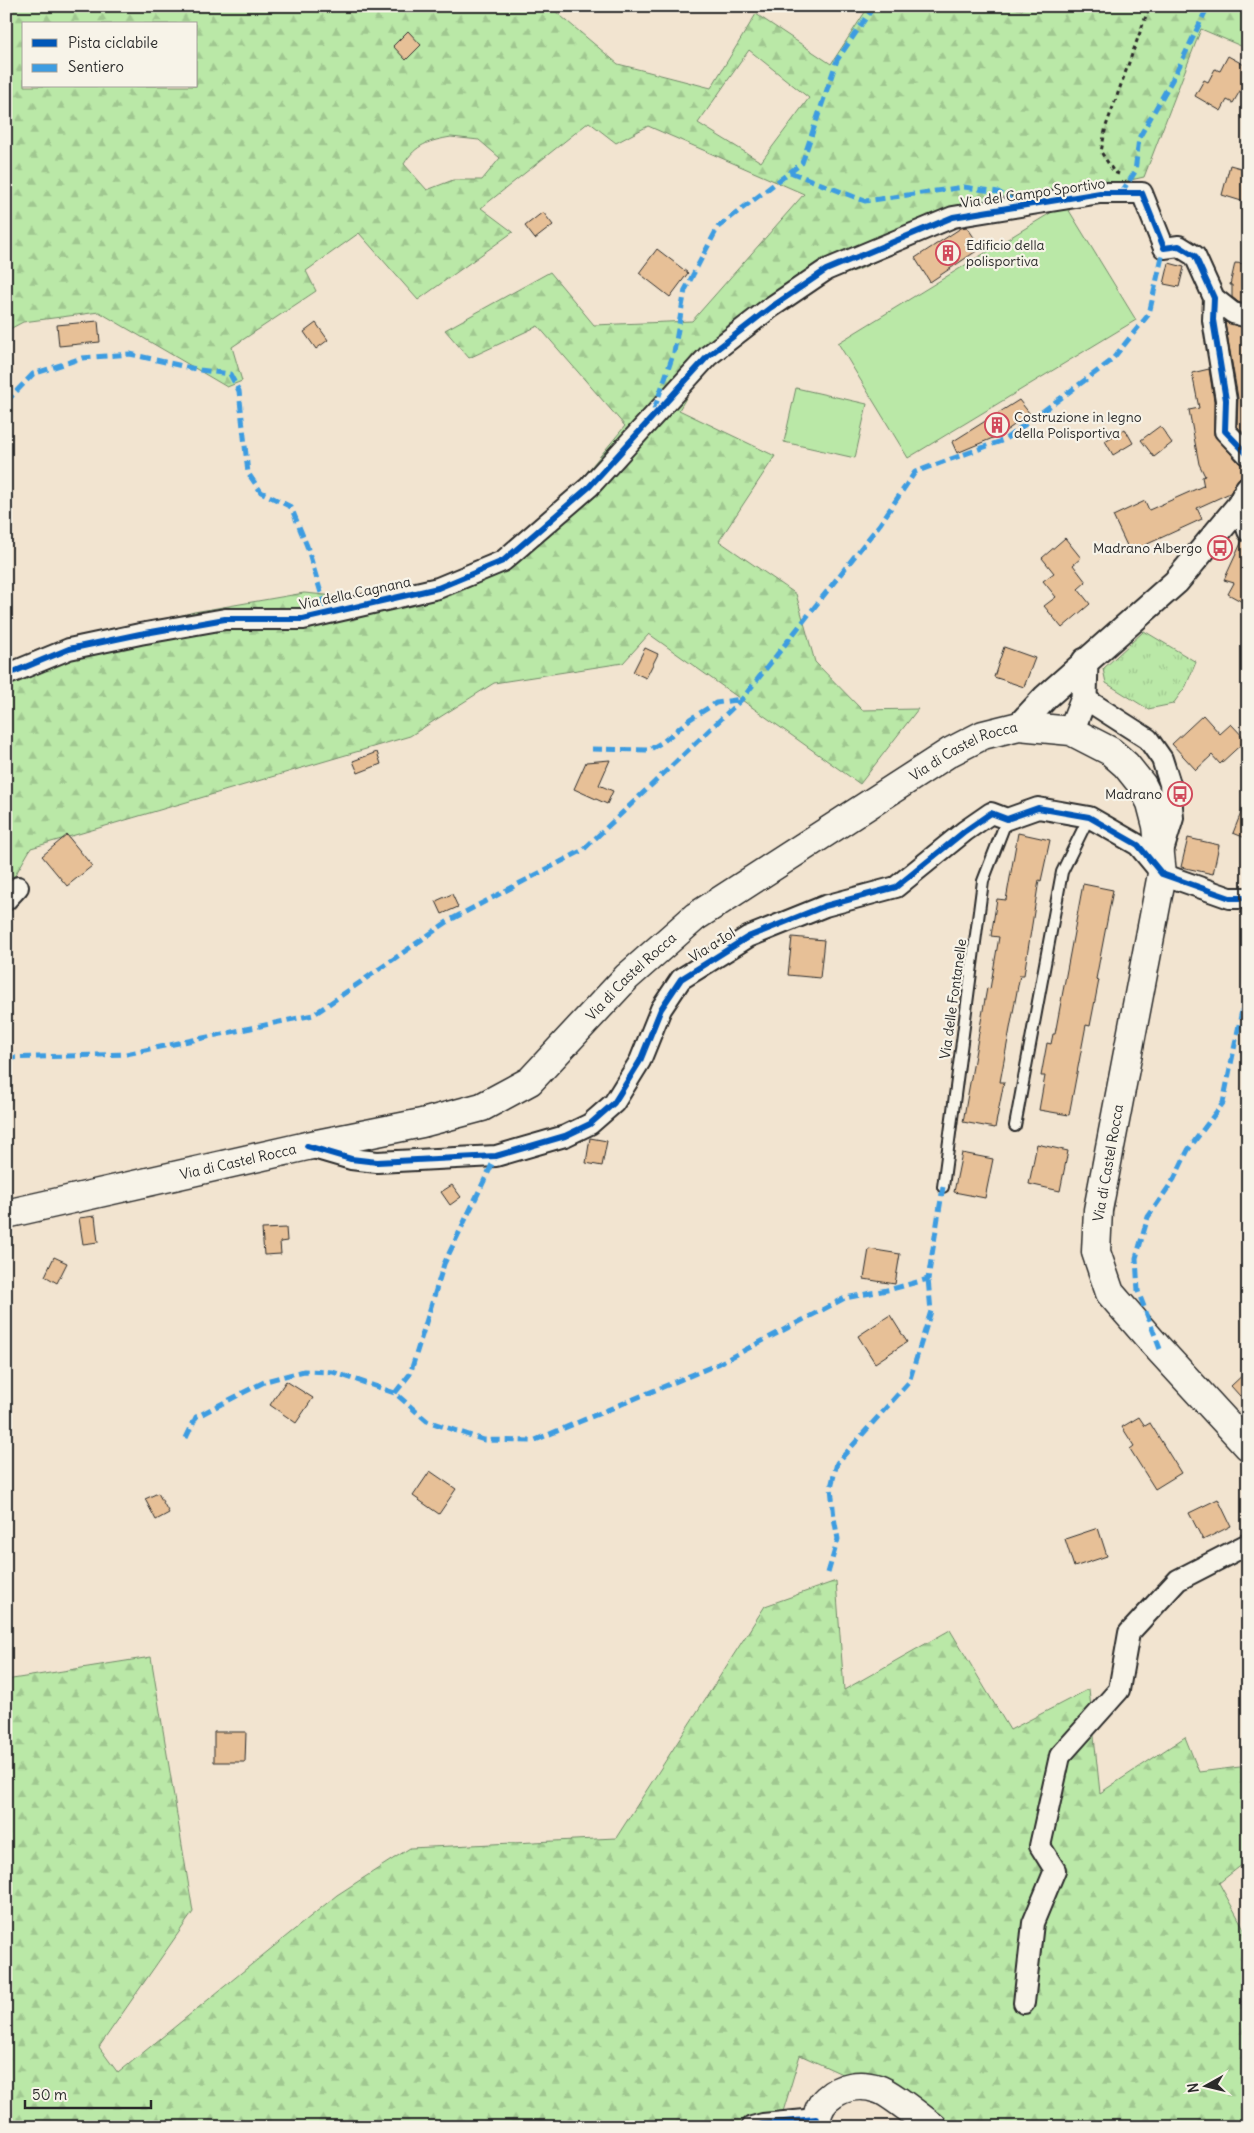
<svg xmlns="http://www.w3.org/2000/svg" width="1254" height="2133" viewBox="0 0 1254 2133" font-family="Delius,sans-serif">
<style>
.grass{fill:url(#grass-tufts);stroke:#728a69}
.forest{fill:url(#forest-firs);stroke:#728a69;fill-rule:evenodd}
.pitch{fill:#bae8a7;stroke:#728a69}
.building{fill:#e7c097;stroke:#2b2b2b}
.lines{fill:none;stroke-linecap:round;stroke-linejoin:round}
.service-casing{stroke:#2b2b2b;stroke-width:14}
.minor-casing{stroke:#2b2b2b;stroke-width:24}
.tertiary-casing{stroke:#2b2b2b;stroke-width:29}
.secondary-casing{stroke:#2b2b2b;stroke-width:31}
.path{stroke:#2b2b2b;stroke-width:3;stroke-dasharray:4 4;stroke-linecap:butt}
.service{stroke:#f7f3e8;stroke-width:10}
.minor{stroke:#f7f3e8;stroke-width:20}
.tertiary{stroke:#f7f3e8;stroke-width:25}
.secondary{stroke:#f7f3e8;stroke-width:28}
.quiet{stroke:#3d9ce1;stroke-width:5;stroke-dasharray:10 5;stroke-linecap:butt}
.cycleway-casing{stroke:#f7f3e8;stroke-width:9}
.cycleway{stroke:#0057b8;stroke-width:6}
.labels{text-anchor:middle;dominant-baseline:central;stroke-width:4.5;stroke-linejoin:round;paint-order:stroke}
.street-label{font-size:14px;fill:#2b2b2b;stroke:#f7f3e8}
.poi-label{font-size:14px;fill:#2b2b2b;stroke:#f7f3e8;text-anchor:start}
</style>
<defs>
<pattern id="grass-tufts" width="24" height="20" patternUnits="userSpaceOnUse" patternTransform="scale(1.25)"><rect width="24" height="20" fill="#bae8a7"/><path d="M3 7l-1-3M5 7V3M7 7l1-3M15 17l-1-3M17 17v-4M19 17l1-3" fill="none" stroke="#a0c790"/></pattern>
<pattern id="forest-firs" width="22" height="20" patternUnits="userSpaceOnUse" patternTransform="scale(1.25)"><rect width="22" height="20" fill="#bae8a7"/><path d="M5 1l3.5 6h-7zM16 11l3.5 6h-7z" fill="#a0c790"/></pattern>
</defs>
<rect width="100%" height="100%" fill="#f2e4d0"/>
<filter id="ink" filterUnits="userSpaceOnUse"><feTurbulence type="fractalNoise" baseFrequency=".02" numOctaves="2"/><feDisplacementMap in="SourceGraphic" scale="10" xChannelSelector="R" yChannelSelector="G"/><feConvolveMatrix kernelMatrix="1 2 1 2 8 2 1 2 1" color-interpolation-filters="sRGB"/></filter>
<g filter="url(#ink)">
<!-- grass -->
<path class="grass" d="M1144,631L1196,662L1186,686L1173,704L1148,709L1106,683L1103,669Z"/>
<!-- forest -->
<path class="forest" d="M6,6H549L618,64L711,88L756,14L831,64L869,6H1007L1022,10L1026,6H1248V49L1201,29L1144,177L968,217L858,270L788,293L729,324L679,410L775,456L719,541L796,594L815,662L862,710L918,709L860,784L649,634L623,663L494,683L410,736L31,848L6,891V663L194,612L304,593L412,603L515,559L625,426L538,326L469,358L445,330L550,272L594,325L692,321L804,194L648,126L616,143L589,122L481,208L513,232L418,300L359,233L306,271L316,291L232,347L242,381L227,387L99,312L23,322L6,331ZM24,24H196V86H24ZM749,50L809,98L761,162L698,123ZM451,137L479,140L500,158L482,180H453L427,190L404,164C416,144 429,141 451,137Z
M836,1581L844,1690L950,1630L1010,1730L1089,1689L1100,1793L1185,1737L1199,1772L1248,1766V1860L1219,1883L1248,1936V1992L1240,2004L1248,2007V2127H959L800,2055L779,2125L776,2127H355L353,2124L345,2127H6V1680L151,1657L193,1912L99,2047L118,2073L337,1895L410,1848L616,1838L765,1606Z"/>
<!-- pitch -->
<path class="pitch" d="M1065,204L1136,320L908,458L838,343Z
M796,388L867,404L855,458L784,442Z"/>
<!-- building -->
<path class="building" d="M408,31L421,45L406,60L393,46Z
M1228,56L1248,67V86L1244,84L1233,103L1227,100L1221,111L1195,96L1204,80L1208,82L1215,69L1220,71Z
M1230,165L1248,170V203L1222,195Z
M543,212L553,225L535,239L525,226Z
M967,227L981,248L930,282L915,258L961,228Z
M657,249L688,273L670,297L639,273Z
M1169,263L1184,267L1179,287L1164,284Z
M1235,263L1248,264V305L1238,302L1232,297V285H1230Z
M98,321L100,342L59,346L57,325Z
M1225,322L1248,329V438L1237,426L1238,398Z
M316,323L328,340L316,349L304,332Z
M1209,369L1214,401V435L1239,463L1248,467V475L1240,477L1230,493L1197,508L1202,519L1130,552L1113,516L1145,501L1149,510L1203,486L1204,487L1202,477L1205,476L1199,464L1189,410L1199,408L1192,373Z
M1019,400L1030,414L1000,435L957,453L952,442Z
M1160,426L1172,443L1154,457L1141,440Z
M1125,429L1133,443L1113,455L1105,441Z
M1065,538L1081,558L1073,565L1086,582L1078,589L1090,604L1062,628L1044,606L1056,597L1043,581L1054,573L1042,558Z
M1242,541L1248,543V605L1228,594L1234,583L1224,580Z
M1004,647L1035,658L1024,687L994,677Z
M645,648L658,654L646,678L633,672Z
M1203,715L1220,734L1231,724L1246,740L1220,764L1212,755L1196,770L1172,744Z
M377,752L381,764L358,773L353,761Z
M610,760L599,785L613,791L607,804L574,789L586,762Z
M1247,798L1248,799V839L1233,833Z
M1018,833L1050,840L1041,881L1039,880L1024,975H1020L1000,1082H1004L995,1128L963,1122L987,988L990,989L999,937L991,936L997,899L1006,900Z
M67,835L92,866L67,886L42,856Z
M1188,838L1219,845L1213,874L1181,867Z
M1083,884L1113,890L1096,979L1099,980L1090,1026L1086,1025L1069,1115L1039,1110L1045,1076H1041L1047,1043L1051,1044L1053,1034H1055Z
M452,894L458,907L442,914L436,901Z
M792,937L824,940L820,978L788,975Z
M590,1138L607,1141L602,1166L586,1163Z
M1037,1144L1068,1151L1060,1191L1029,1184Z
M962,1153L993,1159L985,1198L954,1192Z
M452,1185L461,1197L450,1205L441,1192Z
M95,1216L98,1242L83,1244L79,1218Z
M286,1228L287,1241L280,1242L281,1254L264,1255L262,1229Z
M869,1249L900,1254L895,1284L864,1279Z
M54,1257L67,1263L57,1283L45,1276Z
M890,1315L907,1342L875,1363L858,1336Z
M1248,1370V1405L1231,1386Z
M286,1381L313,1398L296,1423L270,1405Z
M1139,1417L1145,1426L1150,1423L1181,1473L1155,1489L1130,1449L1134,1446L1122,1427Z
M430,1471L456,1489L439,1514L413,1496Z
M158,1493L169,1513L156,1520L145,1499Z
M1218,1499L1231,1526L1203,1540L1189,1513Z
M1098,1528L1107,1556L1074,1567L1065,1539Z
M214,1732H246L245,1762H214Z"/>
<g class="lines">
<defs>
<path id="service" d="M1015,1126L1062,872L1089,817
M943,1187L983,881L1007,819"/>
<path id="minor" d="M1214,298L1233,313L1248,317
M1240,505L1248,531
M6,675L69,649L140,634L225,619H303L438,588L503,561L589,487L708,356L770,308L826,270L953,217L1100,193H1142L1164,248L1179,246L1195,256L1214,298L1213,320L1226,400L1225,431L1248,455
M1084,698L1148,739L1162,759L1170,784L1173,818L1163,851
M6,900L18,887
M310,1147L351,1159L377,1162L496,1156L565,1136L590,1124L614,1103L640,1061L661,1009L681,979L748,937L825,906L896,887L965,831L991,813L1007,819L1038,808L1089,817L1138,845L1162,874L1230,898H1248
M1024,2003L1033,1923L1055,1870L1040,1846L1060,1756L1119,1690L1129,1633L1178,1580L1248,1544
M752,2127L763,2124L816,2119"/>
<path id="tertiary" d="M1019,726L1046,697L1176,582L1240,505L1248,489
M1071,731L1084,698L1085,661"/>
<g id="secondary">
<path id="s1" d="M6,1214L307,1146L422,1123L482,1107L530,1081L627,977L695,917L950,752L983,735L1019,726L1071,731L1110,751L1126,765L1142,785L1151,803L1157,826L1162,874L1098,1210L1096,1252L1110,1293L1157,1347L1248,1446"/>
<path d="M817,2127C815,2117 820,2105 827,2099C841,2086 860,2083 878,2089C889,2092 922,2119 933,2127"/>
</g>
</defs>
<!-- service casing -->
<use href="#service" class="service-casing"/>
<!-- minor casing -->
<use href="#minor" class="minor-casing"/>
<!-- tertiary casing -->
<use href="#tertiary" class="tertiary-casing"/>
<!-- secondary casing -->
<use href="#secondary" class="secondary-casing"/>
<!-- path -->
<path class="path" d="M1119,174L1114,172L1101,152L1106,126L1147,13L1152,6"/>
<!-- service -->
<use href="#service" class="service"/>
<!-- minor -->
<use href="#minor" class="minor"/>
<!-- tertiary -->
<use href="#tertiary" class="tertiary"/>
<!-- secondary -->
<use href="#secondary" class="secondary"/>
<!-- quiet -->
<path class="quiet" d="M790,172L865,201L964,187L998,192L1021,205
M1121,193L1135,172L1139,138L1176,73L1208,6
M6,402L33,374L82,358L130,354L200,370L230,374L239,391L248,473L261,492L291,507L307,546L327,613
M654,410L674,352L685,290L718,227L802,163L837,60L874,6
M592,749L649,750L664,741L690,719L716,703L742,699
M6,1058L126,1054L313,1015L450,920L583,850L742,699L880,524L915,472L1004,440L1111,361L1149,314L1164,248
M1160,1349L1138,1291L1136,1258L1148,1217L1174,1179L1188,1150L1223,1103L1248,981
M395,1393L410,1374L444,1264L496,1156
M186,1438L196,1417L266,1381L304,1371L333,1372L395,1393L427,1421L484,1440L533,1441L718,1364L845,1298L892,1289L928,1279L943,1187
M828,1573L838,1539L834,1518L831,1487L837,1463L909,1382L931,1311L928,1279"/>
<defs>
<path id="cycleway" d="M6,675L69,649L140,634L225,619H303L438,588L503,561L589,487L708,356L770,308L826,270L953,217L1100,193H1142L1164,248L1179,246L1195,256L1214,298L1213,320L1226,400L1225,431L1248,455
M307,1146L351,1159L377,1162L496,1156L565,1136L590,1124L614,1103L640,1061L661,1009L681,979L748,937L825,906L896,887L965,831L991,813L1007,819L1038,808L1089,817L1138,845L1162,874L1230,898H1248
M752,2127L763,2124L816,2119L817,2127"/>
</defs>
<!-- cycleway casing -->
<use href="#cycleway" class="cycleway-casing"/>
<!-- cycleway -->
<use href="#cycleway" class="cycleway"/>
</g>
</g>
<!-- icons -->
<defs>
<symbol id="building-ring" viewBox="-11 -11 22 22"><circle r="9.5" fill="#f7f3e8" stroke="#d1495b" stroke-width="1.5"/><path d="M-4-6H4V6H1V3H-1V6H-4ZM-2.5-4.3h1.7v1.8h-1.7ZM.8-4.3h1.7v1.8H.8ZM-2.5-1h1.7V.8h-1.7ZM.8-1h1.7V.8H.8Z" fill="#d1495b"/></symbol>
<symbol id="bus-ring" viewBox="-11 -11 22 22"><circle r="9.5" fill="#f7f3e8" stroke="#d1495b" stroke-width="1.5"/><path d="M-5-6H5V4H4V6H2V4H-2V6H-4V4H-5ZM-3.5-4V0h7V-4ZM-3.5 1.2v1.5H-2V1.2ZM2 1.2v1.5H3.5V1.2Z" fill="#d1495b"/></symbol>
</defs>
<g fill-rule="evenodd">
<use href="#building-ring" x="934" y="239" width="28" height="28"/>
<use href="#building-ring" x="983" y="411" width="28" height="28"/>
<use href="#bus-ring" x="1206" y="534" width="28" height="28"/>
<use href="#bus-ring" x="1166" y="780" width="28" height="28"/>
</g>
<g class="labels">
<!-- street labels -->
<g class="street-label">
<text transform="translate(1033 193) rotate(-8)">Via del Campo Sportivo</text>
<text transform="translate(355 593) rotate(-12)">Via della Cagnana</text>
<text stroke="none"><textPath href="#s1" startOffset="1092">Via di Castel Rocca</textPath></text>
<text transform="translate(712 945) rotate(-32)">Via a Iol</text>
<text stroke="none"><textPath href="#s1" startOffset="688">Via di Castel Rocca</textPath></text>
<text transform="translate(953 999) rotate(-82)">Via delle Fontanelle</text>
<text stroke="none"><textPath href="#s1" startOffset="238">Via di Castel Rocca</textPath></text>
<text transform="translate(1108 1163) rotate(-80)">Via di Castel Rocca</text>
</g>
<!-- poi labels -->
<g class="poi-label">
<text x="966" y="245">Edificio della<tspan x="966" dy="16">polisportiva</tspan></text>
<text x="1014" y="417">Costruzione in legno<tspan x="1014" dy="16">della Polisportiva</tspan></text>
<text x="1202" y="548" text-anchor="end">Madrano Albergo</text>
<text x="1162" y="794" text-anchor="end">Madrano</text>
</g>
</g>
<!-- margin -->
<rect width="1254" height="2133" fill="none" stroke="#f7f3e8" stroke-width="25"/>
<rect x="12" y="12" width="1229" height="2108" fill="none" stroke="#2b2b2b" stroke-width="2" filter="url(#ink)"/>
<!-- legend -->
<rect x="22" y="22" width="175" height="65" fill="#f7f3e8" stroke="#a5a39c"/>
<rect x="32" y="39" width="25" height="8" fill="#0057b8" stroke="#a5a39c"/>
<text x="68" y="48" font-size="15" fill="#2b2b2b">Pista ciclabile</text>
<rect x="32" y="64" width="25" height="8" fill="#3d9ce1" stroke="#a5a39c"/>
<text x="68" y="72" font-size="15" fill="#2b2b2b">Sentiero</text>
<!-- north arrow -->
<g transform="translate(1206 2086) rotate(262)" stroke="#f7f3e8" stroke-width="4" paint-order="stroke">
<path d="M0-4L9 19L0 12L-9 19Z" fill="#2b2b2b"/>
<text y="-8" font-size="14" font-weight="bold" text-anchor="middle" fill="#2b2b2b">N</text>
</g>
<!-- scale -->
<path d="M25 2100v8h126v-8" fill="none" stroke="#2b2b2b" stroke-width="2.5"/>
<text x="32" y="2100" font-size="15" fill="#2b2b2b" stroke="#f7f3e8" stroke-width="4" paint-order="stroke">50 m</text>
</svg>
